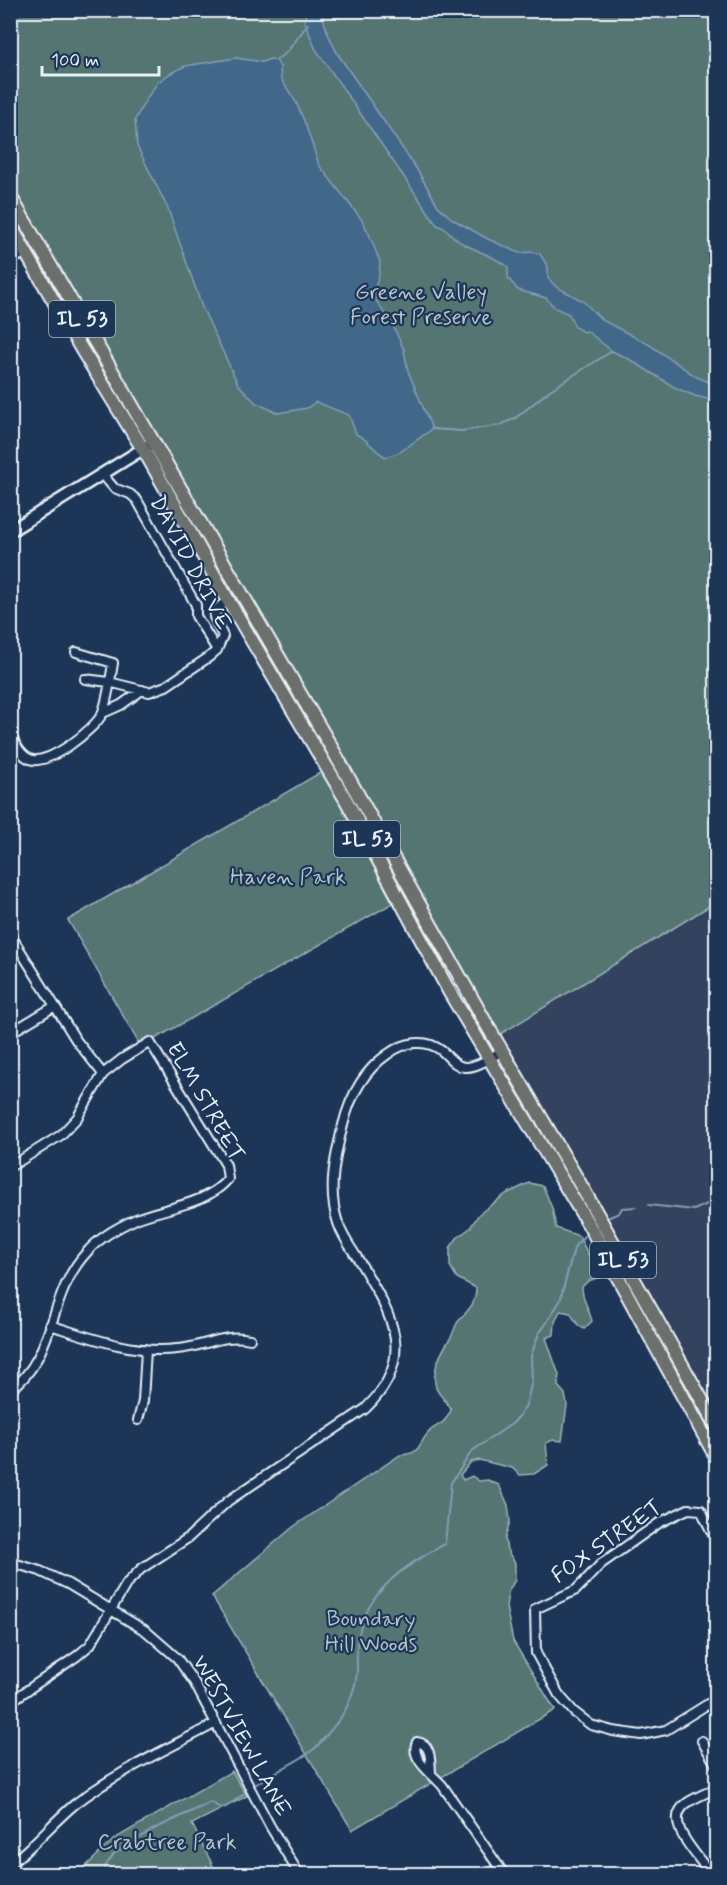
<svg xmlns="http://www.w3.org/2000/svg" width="727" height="1885" viewBox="0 0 727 1885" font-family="Mynerve,sans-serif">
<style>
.built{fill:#32435e}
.green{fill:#547473;stroke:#9eb2b6;stroke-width:1.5}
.water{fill:#426789;stroke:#849eb5;stroke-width:1.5}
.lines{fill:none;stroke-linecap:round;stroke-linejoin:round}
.stream{stroke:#849eb5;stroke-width:2}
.minor-casing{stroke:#e8f1f8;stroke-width:12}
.secondary-casing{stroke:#e8f1f8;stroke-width:15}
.primary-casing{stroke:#e8f1f8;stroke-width:16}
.minor{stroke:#1d3557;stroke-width:8}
.secondary{stroke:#1d3557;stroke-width:10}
.primary{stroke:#6c706d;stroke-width:12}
.labels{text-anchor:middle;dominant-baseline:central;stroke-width:4.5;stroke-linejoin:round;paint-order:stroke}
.shield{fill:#1d3557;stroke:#abb9c8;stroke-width:1.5}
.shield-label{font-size:21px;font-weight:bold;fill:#e8f1f8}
.park-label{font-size:22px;fill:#b4c5c9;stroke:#1d3557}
.street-label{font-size:22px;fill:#e8f1f8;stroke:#1d3557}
</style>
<rect width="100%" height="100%" fill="#1d3557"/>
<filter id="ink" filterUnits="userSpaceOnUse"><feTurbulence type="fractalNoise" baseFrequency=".0167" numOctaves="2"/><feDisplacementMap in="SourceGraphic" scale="12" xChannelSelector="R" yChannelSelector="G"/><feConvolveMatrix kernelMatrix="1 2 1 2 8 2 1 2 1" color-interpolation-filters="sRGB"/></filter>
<g filter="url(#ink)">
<!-- built -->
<path class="built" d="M716,902V1416L499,1035Z"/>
<!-- green -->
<path class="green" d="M10,11H716V902L499,1035L11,187Z
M323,771L393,903L141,1047L68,920Z
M529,1183L543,1186L552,1208L556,1228L579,1236L588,1254L599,1266L600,1277L588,1281L582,1287C582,1299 589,1309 592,1321L584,1329L578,1325L570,1313L560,1311L555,1322L554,1335L546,1338L559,1375L558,1386L565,1394L567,1405L562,1441L553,1440L546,1443L548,1465L534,1474L520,1475L512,1468L479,1460L471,1462L460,1475L463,1480L472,1476L479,1481L488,1480L499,1485L508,1505L510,1521L505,1538L507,1550L515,1563V1580L508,1592L506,1607L513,1641L555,1710L352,1830L212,1596L293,1527L400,1455C422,1453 416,1447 428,1433C436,1423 443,1428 451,1410C446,1398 436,1395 435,1383C433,1367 441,1353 449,1340C453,1335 454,1329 457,1323C467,1310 476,1306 476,1288L457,1278L450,1266V1248L457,1238L470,1228L479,1214L506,1194Z
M232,1771L247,1796L192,1824L217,1874H78L114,1839Z"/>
<!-- water -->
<path class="water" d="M306,11H321L328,34L337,53L416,168L438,206L452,219L488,239L519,253L532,252L540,254L548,267V278L555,286L583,301L602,320L648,344L697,377L716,385V401L695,396L674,387L629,359L612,351L587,331L583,332L575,327L569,314L555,308L546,298L518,290L508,278V267C498,258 474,250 460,242C451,236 448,228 437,225L315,48L305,22Z
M236,58L262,62L270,59L276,60L280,67L281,79L296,102L305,123L319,165L362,220L369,234L380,262L379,275L375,288V299L394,328L404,350L408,371L432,429L400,452L386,457C372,450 371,441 356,434L349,415L316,402L307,408L278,413L256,403L238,384L202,307L168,209L137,146L135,120L145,101L158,82L171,73L185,66Z"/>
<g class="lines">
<!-- stream -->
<path class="stream" d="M276,60L287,52L308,24
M432,429L462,431L501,425L517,417L550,390L612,351
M649,1205L694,1210L716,1200
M605,1219L619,1213L622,1208L636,1207
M255,1785C274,1771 297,1763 314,1749C319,1745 337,1723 341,1717C349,1705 357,1684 357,1670C357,1660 356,1648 358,1638C367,1590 405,1565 445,1544L451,1483L472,1451L513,1423L520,1415L526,1405L532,1381L531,1356L539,1333L544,1327L560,1301L573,1252L575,1246L587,1233
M103,1874L106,1865L114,1854L152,1830L211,1802L220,1808L226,1807L245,1793"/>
<defs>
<path id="minor" d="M10,262L26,251
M102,474L114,488L130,494L137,500L196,605V616L217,650
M85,679L109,682L149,692L166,686L209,657L217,650L223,636L214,617L218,608L228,600
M103,713L121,705L142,690
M10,734C15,743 20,755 30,759C47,767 95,729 102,714C107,703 111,676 113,663L76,652
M10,934L76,1040L103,1074
M10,1033L55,1006
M10,1167L61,1135L77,1118L103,1074L122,1059L150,1042L226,1165L228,1179C206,1205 166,1207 136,1219C118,1227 100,1237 87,1252C48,1293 56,1358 10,1390
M50,1325C91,1338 133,1354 177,1349C205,1347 222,1333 250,1339
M138,1420L143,1401L146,1350
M716,1541L701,1510L688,1509L659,1523L601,1564L576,1590L535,1609L536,1653L559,1695L574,1712L591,1725L613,1731L641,1735L666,1730L716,1699
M10,1562L40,1571L68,1584L146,1631L177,1658L194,1682L270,1826L299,1874
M10,1702L77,1656L90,1645L127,1583L141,1569L188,1538L228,1501L365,1409C420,1356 390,1313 358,1259C351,1248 342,1236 338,1223C327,1190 335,1157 343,1125C350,1097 363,1071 388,1054C404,1042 426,1038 442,1051C449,1057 455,1066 464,1067C477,1068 491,1057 502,1051
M702,1741L716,1765
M431,1773C430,1761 432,1744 417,1742C409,1758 432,1774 442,1785L504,1874
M10,1864C34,1846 52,1823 75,1804C118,1771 168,1749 216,1723
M710,1874C700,1856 660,1822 687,1803C696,1797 707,1793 716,1788"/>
<path id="secondary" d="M10,531L154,442"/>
<path id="primary" d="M10,196L330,745L488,1027L583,1189L716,1425
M10,225L82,350L149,459L228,600L346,800L450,993L593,1232L716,1457"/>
</defs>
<!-- minor casing -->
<use href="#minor" class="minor-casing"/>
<!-- secondary casing -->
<use href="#secondary" class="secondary-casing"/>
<!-- primary casing -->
<use href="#primary" class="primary-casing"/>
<!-- minor -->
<use href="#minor" class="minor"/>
<!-- secondary -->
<use href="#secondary" class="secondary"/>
<!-- primary -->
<use href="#primary" class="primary"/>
</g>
</g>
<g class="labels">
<!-- shield labels -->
<g class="shield">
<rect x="49" y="301" width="66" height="36" rx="4.5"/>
<rect x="334" y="821" width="66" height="36" rx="4.5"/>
<rect x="590" y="1242" width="66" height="36" rx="4.5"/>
</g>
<g class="shield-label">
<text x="82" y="319">IL 53</text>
<text x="367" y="839">IL 53</text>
<text x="623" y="1260">IL 53</text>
</g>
<!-- park labels -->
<g class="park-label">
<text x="421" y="293">Greene Valley<tspan x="421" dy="25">Forest Preserve</tspan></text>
<text x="288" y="878">Haven Park</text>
<text x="371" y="1620">Boundary<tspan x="371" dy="25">Hill Woods</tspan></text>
<text x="167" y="1843">Crabtree Park</text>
</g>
<!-- street labels -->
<g class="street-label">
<text transform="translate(190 563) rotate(62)">DAVID DRIVE</text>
<text transform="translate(205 1102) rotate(60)">ELM STREET</text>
<text transform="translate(607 1542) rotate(-35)">FOX STREET</text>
<text transform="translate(241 1736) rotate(61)">WESTVIEW LANE</text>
</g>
</g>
<!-- margin -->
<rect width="727" height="1885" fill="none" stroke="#1d3557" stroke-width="36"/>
<rect x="18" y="18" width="691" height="1849" fill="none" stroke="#e8f1f8" stroke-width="2" filter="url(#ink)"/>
<!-- scale -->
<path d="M42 66v9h117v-9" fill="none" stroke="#e8f1f8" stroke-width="3"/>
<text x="51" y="66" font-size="18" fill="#e8f1f8" stroke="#1d3557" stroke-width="4.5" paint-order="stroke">100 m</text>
</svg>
